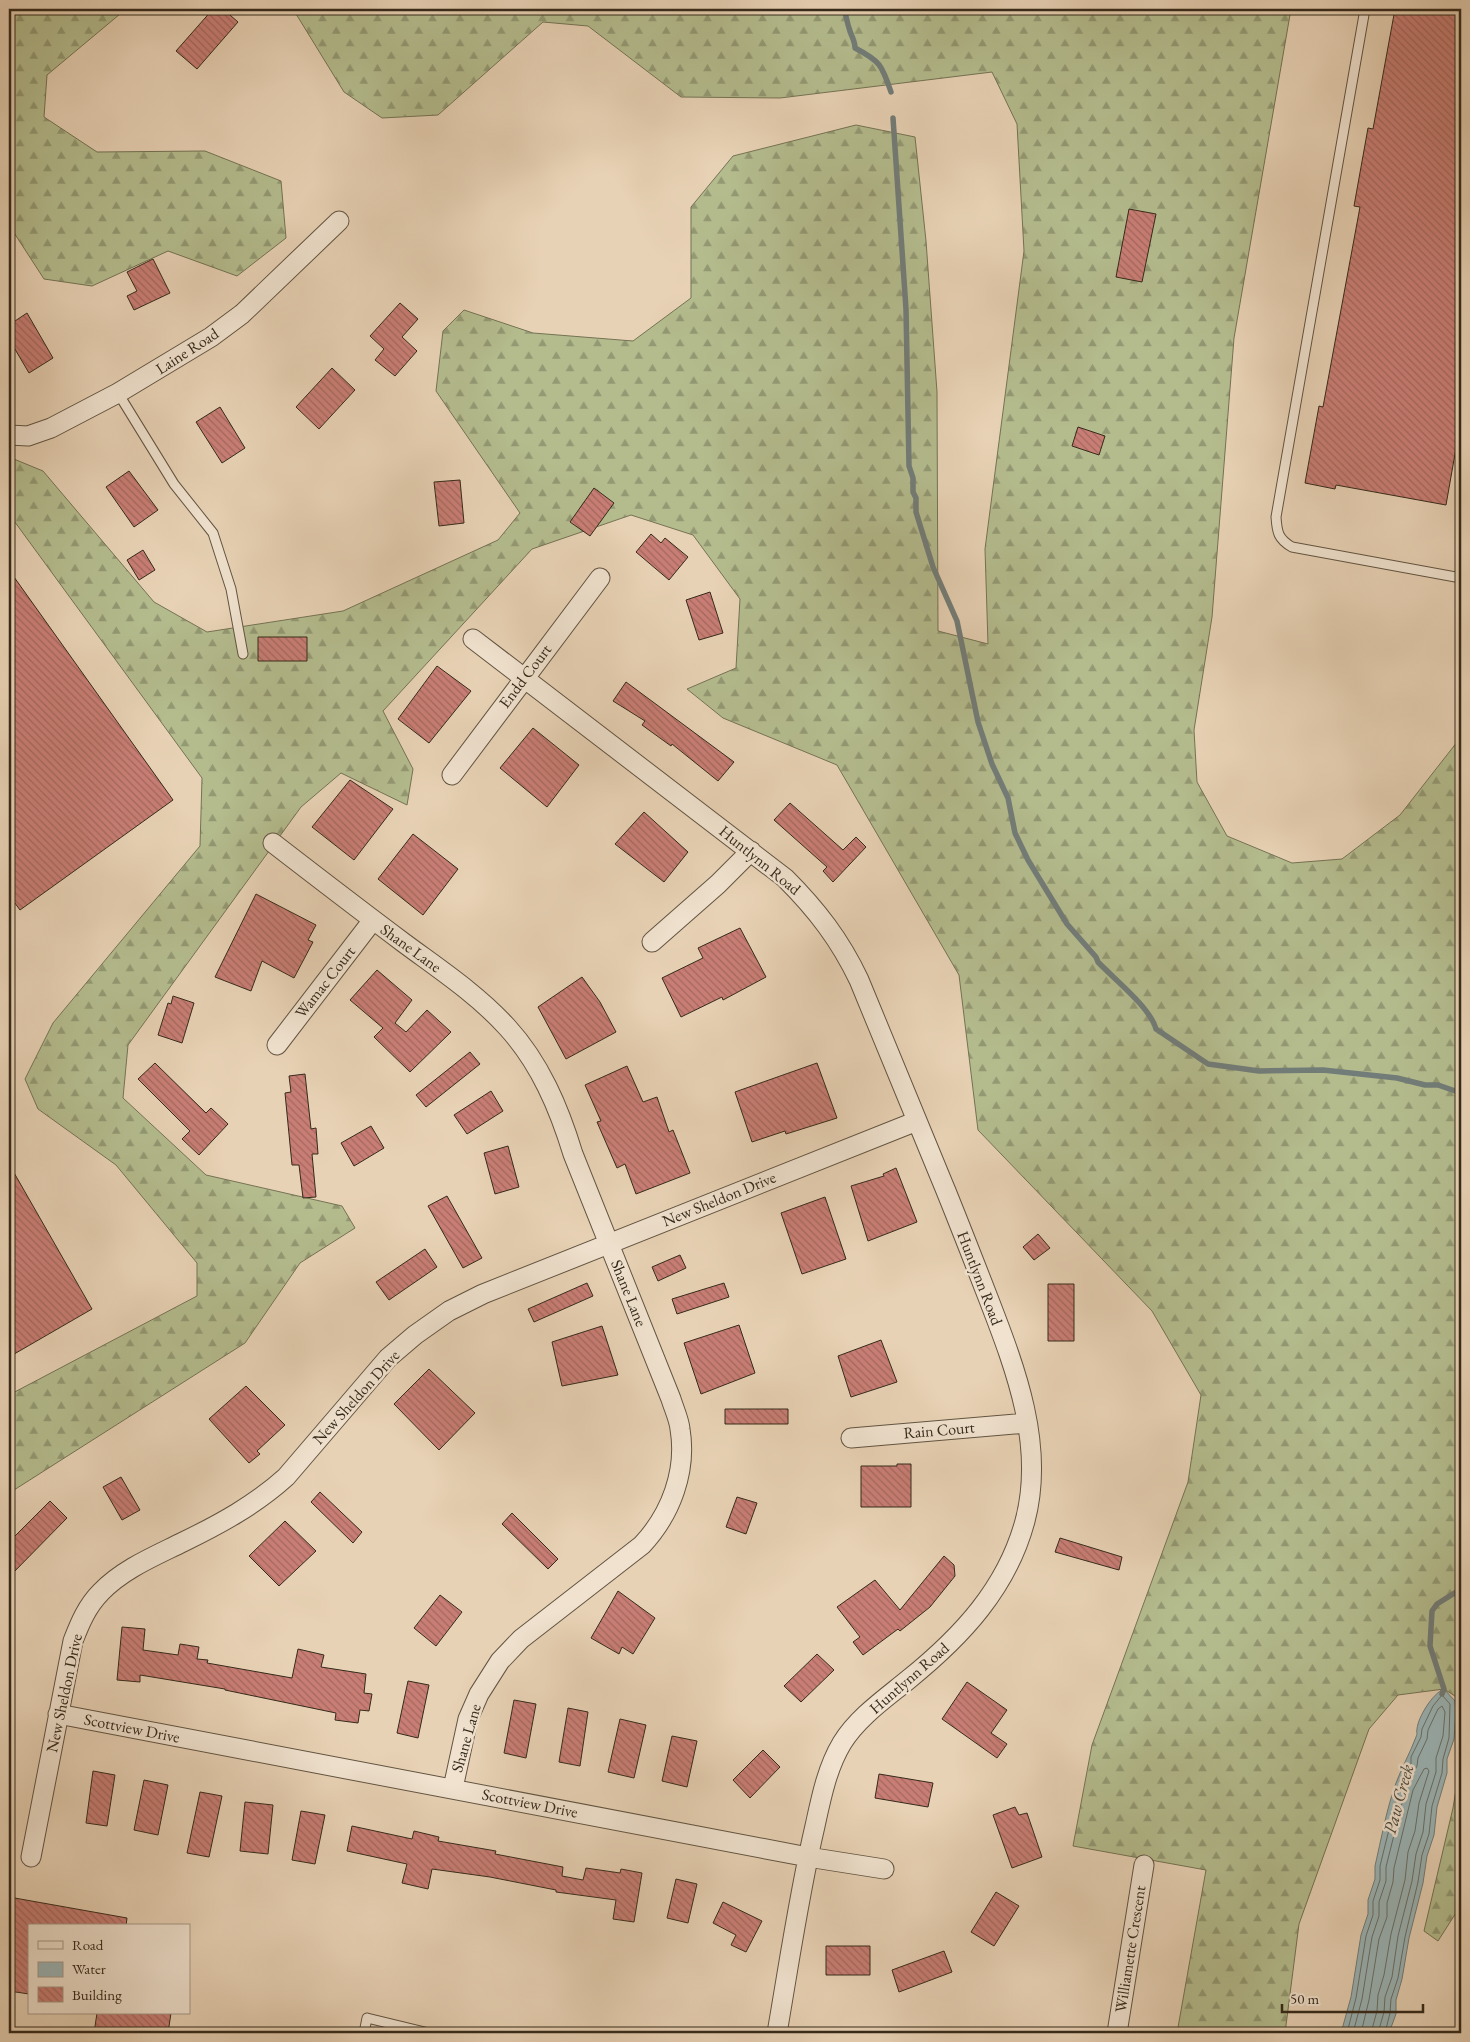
<svg xmlns="http://www.w3.org/2000/svg" width="1470" height="2042" viewBox="0 0 1470 2042" font-family="'EB Garamond',serif">
<style>
.forest{fill:url(#forest-firs);stroke:#747354}
.water{fill:#9bb5b7;stroke:#727d79}
.lines{fill:none;stroke-linecap:round;stroke-linejoin:round}
.shore{stroke:#687069;stroke-width:1}
.stream{stroke:#727d79;stroke-width:5.5}
.building{fill:url(#building-back-hatch);stroke:#352a1b}
.lane-casing{stroke:#625442;stroke-width:11}
.street-casing{stroke:#625442;stroke-width:21}
.lane{stroke:#f0e2cf;stroke-width:9}
.street{stroke:#f0e2cf;stroke-width:19}
.labels{text-anchor:middle;dominant-baseline:central;stroke-width:5;stroke-linejoin:round;paint-order:stroke}
.street-label{font-size:16px;fill:#352a1b;stroke:#f0e2cf}
.water-label{font-size:18px;font-style:italic;fill:#4e4d42;stroke:#f0e2cf}
</style>
<defs>
<pattern id="forest-firs" width="22" height="20" patternUnits="userSpaceOnUse" patternTransform="scale(1.25)"><rect width="22" height="20" fill="#b4bc8e"/><path d="M5 1l3.5 6h-7zM16 11l3.5 6h-7z" fill="#939973"/></pattern>
<pattern id="building-back-hatch" width="6" height="6" patternUnits="userSpaceOnUse" patternTransform="scale(1.25)"><rect width="6" height="6" fill="#c97e75"/><path d="M-1 5l2 2M0 0l6 6M5-1l2 2" fill="none" stroke="#a4675f"/></pattern>
</defs>
<rect width="100%" height="100%" fill="#e8d2b5"/>
<filter id="stains"><feTurbulence type="fractalNoise" baseFrequency=".004" numOctaves="4"/><feColorMatrix values="0 0 0 0 .2 0 0 0 0 .09 0 0 0 0 .02 0 0 0 .5 -.17"/></filter>
<radialGradient id="worn" r=".72"><stop offset=".6" stop-color="#630" stop-opacity="0"/><stop offset="1" stop-color="#630" stop-opacity=".3"/></radialGradient>
<!-- forest -->
<path class="forest" d="M9,9H126L47,75L44,117L97,152L205,151L281,181L286,238L237,276L168,251L92,286L44,279L9,225Z
M293,9H1291L1234,338L1212,617L1194,730L1197,782L1227,836L1292,863L1342,859L1400,815L1461,737V1700L1444,1689L1398,1695L1369,1729L1299,1924L1285,2033H1177L1206,1870L1073,1846L1092,1745L1188,1482L1201,1395L1152,1311L978,1130L959,975L837,765L723,718L687,689L736,668L740,599L693,535L631,515L532,549L383,711L413,769L407,805L341,773L301,807L128,1045L123,1098L206,1175L342,1206L355,1228L300,1263L245,1343L14,1490L9,1495V1395L197,1296V1263L116,1165L38,1109L25,1079L53,1023L200,846L202,778L9,514V457L43,471L154,602L207,632L343,611L498,540L520,513L436,391L443,331L464,310L533,333L633,341L691,298V207L733,156L856,125L915,137L926,241L937,392L938,631L988,644L985,549L1024,251L1017,124L992,72L780,98L681,97L588,26L543,22L438,115L382,118L344,92Z
M1461,1758V1905L1438,1941L1424,1931L1453,1808Z"/>
<!-- water -->
<path class="water" d="M1444,1689L1455,1701L1456,1711L1454,1739L1447,1759V1773L1437,1807L1434,1835L1427,1856L1423,1883L1409,1938L1402,1979L1396,2000V2014L1389,2033H1341L1351,1997L1361,1935L1368,1914V1900L1375,1879V1866C1381,1840 1387,1807 1396,1783C1402,1767 1410,1753 1416,1737C1418,1731 1416,1736 1417,1729C1418,1717 1433,1693 1444,1689Z"/>
<g class="lines">
<!-- shore -->
<path class="shore" d="M1347,2033L1356,1998L1366,1936L1373,1915V1901L1380,1880V1866L1400,1785L1411,1764V1757L1421,1737L1422,1729L1433,1706L1442,1695L1450,1704L1449,1738L1443,1759L1442,1773L1432,1806L1429,1834L1422,1855L1418,1882L1405,1937L1398,1978L1391,1999L1390,2013L1385,2033
M1353,2033L1362,1999L1372,1937L1379,1916V1902L1386,1881V1867L1406,1787L1417,1766L1418,1758L1427,1739L1428,1730L1438,1709L1442,1706L1445,1712L1443,1736L1436,1758V1772L1426,1804L1423,1832L1416,1854L1412,1881L1398,1936L1392,1977L1385,1997L1384,2012L1378,2033
M1361,2033L1369,2000L1379,1939L1387,1917V1903L1393,1882L1394,1868L1413,1790L1424,1769L1427,1768L1429,1771L1419,1803L1415,1831L1408,1852L1405,1880L1391,1934L1384,1975L1378,1995L1377,2011L1371,2033"/>
<!-- stream -->
<path class="stream" d="M844,9C846,15 847,22 849,28C851,36 855,40 855,48C880,61 882,65 891,92
M893,118L906,309L909,466L913,478V492L916,498V512L933,567L957,621L978,722L992,764L1008,798L1015,833L1028,860L1067,924L1096,957L1098,962C1114,979 1150,1007 1156,1029L1208,1064L1259,1071L1323,1070L1397,1078L1425,1085H1438L1461,1093
M1442,1694L1444,1689L1430,1646L1432,1611L1437,1604L1461,1589"/>
</g>
<!-- building -->
<path class="building" d="M213,9H223L238,22L197,69L176,51Z
M1395,9H1461V420L1446,505L1336,485L1335,489L1305,483L1319,406L1323,407L1360,207L1354,206L1368,128L1373,129Z
M1129,209L1156,214L1142,282L1116,277Z
M153,259L170,293L134,310L127,296L137,291L127,272Z
M400,303L418,319L402,337L417,351L395,376L375,360L384,349L370,336Z
M27,313L53,358L29,373L9,339V325Z
M332,368L355,390L319,429L296,407Z
M220,407L245,448L222,463L196,422Z
M1078,427L1105,436L1099,455L1072,446Z
M129,471L158,510L134,527L106,487Z
M460,480L464,523L439,526L434,482Z
M594,488L614,503L590,536L570,522Z
M651,534L661,543L665,538L688,557L669,580L636,552Z
M143,550L155,570L139,580L127,560Z
M9,570L173,800L20,910L9,895Z
M710,592L723,633L699,640L686,600Z
M258,637H307V661H258Z
M437,666L471,691L429,743L398,719Z
M626,682L734,762L718,781L672,744L671,746L642,725L645,721L613,701Z
M533,728L579,765L547,807L500,768Z
M350,780L393,809L354,860L312,827Z
M790,803L843,850L856,837L866,847L833,882L823,871L827,867L774,820Z
M644,812L688,852L664,882L615,844Z
M413,834L458,869L423,915L378,879Z
M256,894L316,925L308,940L313,942L294,978L262,961L251,991L215,977Z
M740,928L766,977L723,1000L722,997L681,1017L662,978L703,958L698,948Z
M377,970L412,1000L395,1023L406,1032L427,1010L451,1032L410,1072L374,1037L383,1028L350,1000Z
M582,977L600,1002L616,1032L566,1059L538,1007Z
M173,996L194,1003L182,1043L158,1035L168,1003L171,1004Z
M470,1052L480,1064L426,1107L416,1095Z
M155,1063L206,1113L211,1108L228,1124L199,1155L182,1139L190,1131L138,1079Z
M817,1063L837,1118L786,1134L785,1131L752,1142L735,1092Z
M627,1066L643,1102L657,1097L669,1132L673,1130L690,1173L636,1194L625,1164L617,1168L597,1122L601,1121L585,1085Z
M305,1074L311,1129L316,1128L318,1154H312L316,1197L303,1198L299,1165H292L285,1093L291,1092L289,1076Z
M491,1091L503,1111L467,1134L454,1115Z
M371,1126L384,1148L354,1166L341,1143Z
M508,1146L519,1187L495,1194L484,1153Z
M9,1164L92,1309L9,1357Z
M896,1168L917,1222L868,1241L851,1186L884,1176L883,1174Z
M447,1196L482,1258L463,1268L428,1206Z
M825,1197L846,1259L802,1274L781,1213Z
M1038,1234L1050,1248L1034,1260L1023,1247Z
M425,1249L437,1267L389,1300L376,1282Z
M680,1255L686,1268L658,1281L652,1267Z
M587,1283L593,1296L534,1322L528,1309Z
M724,1283L729,1297L677,1314L672,1299Z
M1048,1284H1074V1341H1048Z
M739,1325L755,1373L701,1394L684,1343Z
M602,1326L618,1375L562,1386L552,1342Z
M881,1340L897,1382L851,1397L838,1356Z
M429,1369L475,1413L439,1450L394,1404Z
M246,1386L285,1425L257,1451L260,1454L249,1463L209,1419Z
M725,1409H788V1424H725Z
M897,1464H911V1507H861V1466H897Z
M121,1477L140,1510L122,1520L103,1487Z
M320,1492L362,1532L353,1543L311,1502Z
M737,1497L757,1503L746,1534L726,1527Z
M50,1501L67,1518L9,1577V1542Z
M512,1513L558,1559L548,1569L502,1524Z
M285,1521L316,1551L279,1586L249,1556Z
M1060,1538L1122,1557L1119,1570L1055,1552Z
M944,1556L954,1565L955,1576L930,1607L900,1631L898,1629L863,1655L853,1642L860,1637L837,1607L875,1580L900,1610Z
M618,1591L655,1618L633,1654L622,1647L619,1654L591,1638Z
M440,1595L462,1612L436,1646L414,1628Z
M122,1627L145,1629L143,1650L178,1655L180,1644L199,1647L197,1659L208,1660L207,1663L292,1678L298,1649L324,1655L321,1667L366,1674L364,1693L372,1694L369,1711L360,1710L358,1723L335,1720L336,1713L225,1690V1689L140,1675V1682L117,1680Z
M817,1654L834,1670L801,1702L784,1686Z
M408,1681L429,1685L418,1738L397,1733Z
M967,1682L1007,1710L991,1733L1007,1744L997,1758L942,1719Z
M514,1700L536,1704L526,1758L504,1753Z
M568,1708L588,1712L580,1766L559,1762Z
M620,1719L646,1725L634,1778L608,1772Z
M672,1736L697,1741L687,1787L662,1781Z
M763,1750L780,1767L750,1798L733,1780Z
M93,1771L115,1775L107,1826L86,1823Z
M879,1774L933,1783L928,1807L875,1798Z
M144,1780L168,1785L158,1835L134,1830Z
M200,1792L222,1796L209,1857L187,1853Z
M245,1802L273,1805L268,1854L240,1851Z
M1015,1807L1019,1815L1027,1813L1042,1857L1012,1868L993,1815Z
M301,1811L325,1815L315,1864L292,1860Z
M352,1826L412,1839L414,1831L439,1837L438,1841L496,1851L495,1854L563,1867L562,1876L583,1880L586,1868L620,1873L621,1869L642,1873L634,1922L613,1919L616,1900L556,1892V1890L490,1877L432,1869L428,1889L402,1883L407,1864L347,1851Z
M676,1879L697,1884L688,1923L667,1918Z
M996,1892L1019,1906L994,1946L971,1932Z
M9,1897L127,1918L126,1926H29V1994L9,1991Z
M723,1902L762,1921L746,1952L731,1945L736,1935L713,1923Z
M826,1946H870V1975H826Z
M944,1951L952,1972L899,1992L892,1970Z
M97,2013H171L168,2033H94Z"/>
<g class="lines">
<defs>
<path id="lane" d="M1365,9L1276,517C1277,532 1278,539 1292,547L1461,578
M118,393L174,484L213,533L231,589L243,654
M9,2033H12
M364,2033L367,2018L429,2033"/>
<path id="street" d="M9,435L28,436L51,428L118,393L211,337L242,314L339,221
M473,639L785,878C817,910 840,940 859,980C888,1051 917,1121 946,1191C961,1228 975,1264 989,1300C1016,1370 1045,1446 1025,1521C1007,1588 962,1636 909,1679C886,1698 858,1717 842,1743C827,1768 821,1798 815,1826C799,1894 789,1964 777,2033
M452,775L600,578
M273,843C317,877 360,910 404,943C439,969 477,994 507,1027C540,1063 559,1108 573,1154L671,1399C674,1409 679,1419 680,1429C687,1471 671,1514 642,1545L521,1639L500,1661L479,1694L468,1719L453,1788
M652,942L718,884L751,851
M277,1045L373,920
M851,1438L1027,1423
M58,1714L808,1857L884,1869
M31,1857L73,1641C80,1623 87,1606 101,1592C123,1569 155,1556 183,1542C220,1524 255,1505 286,1477L388,1358L415,1335L449,1311L483,1294L917,1121
M1117,2033L1144,1865"/>
</defs>
<!-- lane casing -->
<use href="#lane" class="lane-casing"/>
<!-- street casing -->
<use href="#street" class="street-casing"/>
<!-- lane -->
<use href="#lane" class="lane"/>
<!-- street -->
<use href="#street" class="street"/>
</g>
<g class="labels">
<!-- street labels -->
<g class="street-label">
<text transform="translate(187 351) rotate(-33)">Laine Road</text>
<text transform="translate(525 676) rotate(-53)">Endd Court</text>
<text transform="translate(760 860) rotate(39)">Huntlynn Road</text>
<text transform="translate(411 948) rotate(36)">Shane Lane</text>
<text transform="translate(325 982) rotate(-52)">Wamac Court</text>
<text transform="translate(719 1199) rotate(-22)">New Sheldon Drive</text>
<text transform="translate(980 1278) rotate(69)">Huntlynn Road</text>
<text transform="translate(629 1293) rotate(68)">Shane Lane</text>
<text transform="translate(356 1397) rotate(-48)">New Sheldon Drive</text>
<text transform="translate(939 1430) rotate(-5)">Rain Court</text>
<text transform="translate(909 1678) rotate(-41)">Huntlynn Road</text>
<text transform="translate(64 1693) rotate(-78)">New Sheldon Drive</text>
<text transform="translate(132 1728) rotate(11)">Scottview Drive</text>
<text transform="translate(466 1738) rotate(-74)">Shane Lane</text>
<text transform="translate(530 1803) rotate(11)">Scottview Drive</text>
<text transform="translate(1130 1949) rotate(-81)">Williamette Crescent</text>
</g>
<!-- water labels -->
<g class="water-label">
<text transform="translate(1398 1799) rotate(-75)">Paw Creek</text>
</g>
</g>
<!-- margin -->
<rect width="1470" height="2042" fill="none" stroke="#e8d2b5" stroke-width="30"/>
<rect x="10" y="10" width="1450" height="2022" fill="none" stroke="#352a1b" stroke-width="2.5"/>
<rect x="15" y="15" width="1440" height="2012" fill="none" stroke="#352a1b"/>
<!-- legend -->
<rect x="28" y="1924" width="162" height="90" fill="#f0e2cf" stroke="#a59887"/>
<rect x="38" y="1941" width="25" height="8" fill="#f0e2cf" stroke="#a59887"/>
<text x="72" y="1950" font-size="15" fill="#352a1b">Road</text>
<rect x="38" y="1962" width="25" height="15" fill="#9bb5b7" stroke="#a59887"/>
<text x="72" y="1974" font-size="15" fill="#352a1b">Water</text>
<rect x="38" y="1987" width="25" height="15" fill="url(#building-back-hatch)" stroke="#a59887"/>
<text x="72" y="2000" font-size="15" fill="#352a1b">Building</text>
<!-- scale -->
<path d="M1282 2004v8h141v-8" fill="none" stroke="#352a1b" stroke-width="2.5"/>
<text x="1290" y="2004" font-size="15" fill="#352a1b" stroke="#f0e2cf" stroke-width="4" paint-order="stroke">50 m</text>
<rect width="100%" height="100%" filter="url(#stains)"/>
<rect width="100%" height="100%" fill="url(#worn)"/>
</svg>
